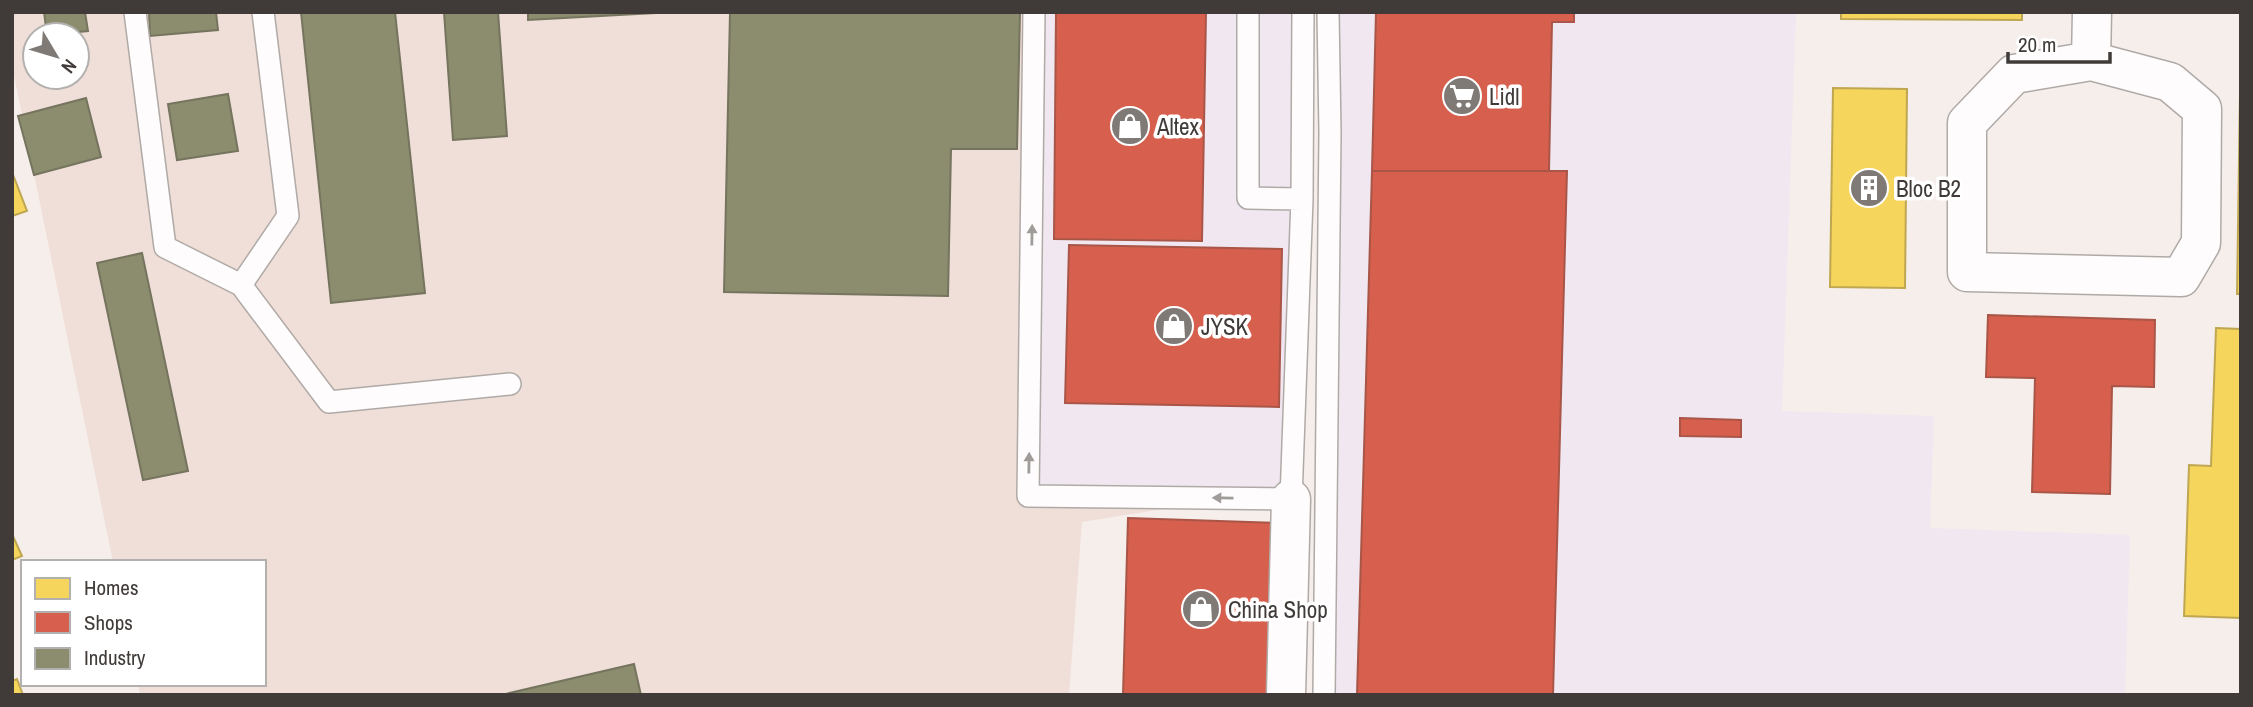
<svg xmlns="http://www.w3.org/2000/svg" width="2253" height="707" viewBox="0 0 2253 707" font-family="'Archivo Narrow',sans-serif">
<style>
.commercial{fill:#f0e7f1}
.industrial{fill:#f0dfd8;fill-rule:evenodd}
.homes{fill:#f6d55c;stroke:#bfa751;stroke-width:2}
.shops{fill:#d6604d;stroke:#a95547;stroke-width:2}
.industry{fill:#8c8c6e;stroke:#75745e;stroke-width:2}
.lines{fill:none;stroke-linecap:round;stroke-linejoin:round}
.lane-casing{stroke:#b0aaa7;stroke-width:24}
.street-casing{stroke:#b0aaa7;stroke-width:41}
.lane{stroke:#fefcfc;stroke-width:21}
.street{stroke:#fefcfc;stroke-width:38}
.oneway{fill:#9f9c9a}
.labels{text-anchor:middle;dominant-baseline:central;stroke-width:7;stroke-linejoin:round;paint-order:stroke}
.poi-label{font-size:23px;fill:#403b38;stroke:#fff;text-anchor:start}
</style>
<rect width="100%" height="100%" fill="#f6eeeb"/>
<!-- commercial -->
<path class="commercial" d="M1024,12H1300L1281,490L1033,485Z
M1323,12H1796L1782,411L1934,416L1930,528L2130,535L2125,695H1320Z"/>
<!-- industrial -->
<path class="industrial" d="M12,12H1024L1033,485L1281,490L1082,522L1069,695H140L138,684H264V562H113L12,66ZM35,35H77V77H35Z"/>
<!-- homes -->
<path class="homes" d="M1841,12H2022V20L1841,19Z
M1833,88L1907,89L1905,288L1830,287Z
M2240,92H2241V294H2237Z
M12,172L27,211L12,216Z
M2216,328L2241,329V618L2184,616L2189,465L2211,466Z
M12,534L22,556L12,560Z
M17,679L23,695H12V681Z"/>
<!-- shops -->
<path class="shops" d="M1056,12H1206L1202,241L1054,239Z
M1376,12H1574V22H1552L1549,171H1372Z
M1372,171H1567L1553,695H1357Z
M1069,245L1282,249L1279,407L1065,403Z
M1988,315L2155,320L2154,387L2112,386L2110,494L2032,492L2035,378L1986,377Z
M1680,418L1741,420V437L1680,436Z
M1128,518L1279,523L1273,695H1123Z"/>
<!-- industry -->
<path class="industry" d="M44,12H85L88,31L47,35Z
M149,12H216L218,30L150,36Z
M301,12H395L425,293L331,303Z
M444,12H498L507,136L453,140Z
M528,12H655V13L528,20Z
M730,12H1020L1017,149H951L948,296L724,292Z
M228,94L238,151L177,160L168,104Z
M86,98L101,157L34,175L18,116Z
M142,253L188,471L143,480L97,263Z
M634,664L641,695H501Z"/>
<g class="lines">
<defs>
<path id="lane" d="M135,12L165,247L241,285L329,402L510,384
M1034,12L1028,496L1291,499L1302,199L1303,12
M1248,12V198L1302,199
M241,285L288,216L263,12
M1324,695L1330,133L1328,12"/>
<path id="street" d="M2091,61L2170,82L2202,109L2201,243L2181,277L1967,272V123L2014,74L2091,61L2092,12
M1286,695L1291,499"/>
</defs>
<!-- lane casing -->
<use href="#lane" class="lane-casing"/>
<!-- street casing -->
<use href="#street" class="street-casing"/>
<!-- lane -->
<use href="#lane" class="lane"/>
<!-- street -->
<use href="#street" class="street"/>
</g>
<!-- one-way arrows -->
<defs><path id="oneway-solid" d="M-6-.8H1V-3.2L6.5 0L1 3.2V.8H-6Z" transform="scale(1.75)"/></defs>
<g class="oneway">
<use href="#oneway-solid" transform="translate(1032 235) rotate(-89)"/>
<use href="#oneway-solid" transform="translate(1029 463) rotate(-89)"/>
<use href="#oneway-solid" transform="translate(1223 498) rotate(-179)"/>
</g>
<!-- icons -->
<defs>
<symbol id="supermarket-disc" viewBox="-11 -11 22 22"><circle r="9.5" fill="#807a77" stroke="#fff"/><path d="M-6-5.5h2.5l.6 2H6L4.5 2H-2.5L-4.4-4H-6ZM-1.5 3.2a1.3 1.3 0 1 0 .1 0ZM3 3.2a1.3 1.3 0 1 0 .1 0Z" fill="#fff"/></symbol>
<symbol id="shop-disc" viewBox="-11 -11 22 22"><circle r="9.5" fill="#807a77" stroke="#fff"/><path d="M-5-2.5h2.3a2.7 3.5 0 0 1 5.4 0H5L5.5 6h-11ZM-1.5-2.5h3a1.5 2.3 0 0 0-3 0Z" fill="#fff"/></symbol>
<symbol id="building-disc" viewBox="-11 -11 22 22"><circle r="9.5" fill="#807a77" stroke="#fff"/><path d="M-4-6H4V6H1V3H-1V6H-4ZM-2.5-4.3h1.7v1.8h-1.7ZM.8-4.3h1.7v1.8H.8ZM-2.5-1h1.7V.8h-1.7ZM.8-1h1.7V.8H.8Z" fill="#fff"/></symbol>
</defs>
<g fill-rule="evenodd">
<use href="#supermarket-disc" x="1440" y="74" width="44" height="44"/>
<use href="#shop-disc" x="1108" y="104" width="44" height="44"/>
<use href="#building-disc" x="1847" y="166" width="44" height="44"/>
<use href="#shop-disc" x="1152" y="304" width="44" height="44"/>
<use href="#shop-disc" x="1179" y="587" width="44" height="44"/>
</g>
<g class="labels">
<!-- poi labels -->
<g class="poi-label">
<text x="1489" y="96">Lidl</text>
<text x="1157" y="126">Altex</text>
<text x="1896" y="188">Bloc B2</text>
<text x="1201" y="326">JYSK</text>
<text x="1228" y="609">China Shop</text>
</g>
</g>
<!-- border -->
<rect width="2253" height="707" fill="none" stroke="#403b38" stroke-width="28"/>
<!-- legend -->
<rect x="21" y="560" width="245" height="126" fill="#ffffff" stroke="#b3b1af" stroke-width="2"/>
<rect x="35" y="578" width="35" height="21" fill="#f6d55c" stroke="#b3b1af" stroke-width="2"/>
<text x="84" y="595" font-size="21" fill="#403b38">Homes</text>
<rect x="35" y="612" width="35" height="21" fill="#d6604d" stroke="#b3b1af" stroke-width="2"/>
<text x="84" y="630" font-size="21" fill="#403b38">Shops</text>
<rect x="35" y="648" width="35" height="21" fill="#8c8c6e" stroke="#b3b1af" stroke-width="2"/>
<text x="84" y="665" font-size="21" fill="#403b38">Industry</text>
<!-- north arrow -->
<g transform="translate(56 56) rotate(128)"><circle r="33" fill="#ffffff" stroke="#b3b1af" stroke-width="2"/>
<path d="M0-5L12 26L0 18L-12 26Z" fill="#807a77"/>
<text y="-10" font-size="19" font-weight="bold" text-anchor="middle" fill="#403b38">N</text>
</g>
<!-- scale -->
<path d="M2008 52v10h102v-10" fill="none" stroke="#403b38" stroke-width="3.5"/>
<text x="2018" y="52" font-size="21" fill="#403b38" stroke="#ffffff" stroke-width="5" paint-order="stroke">20 m</text>
</svg>
